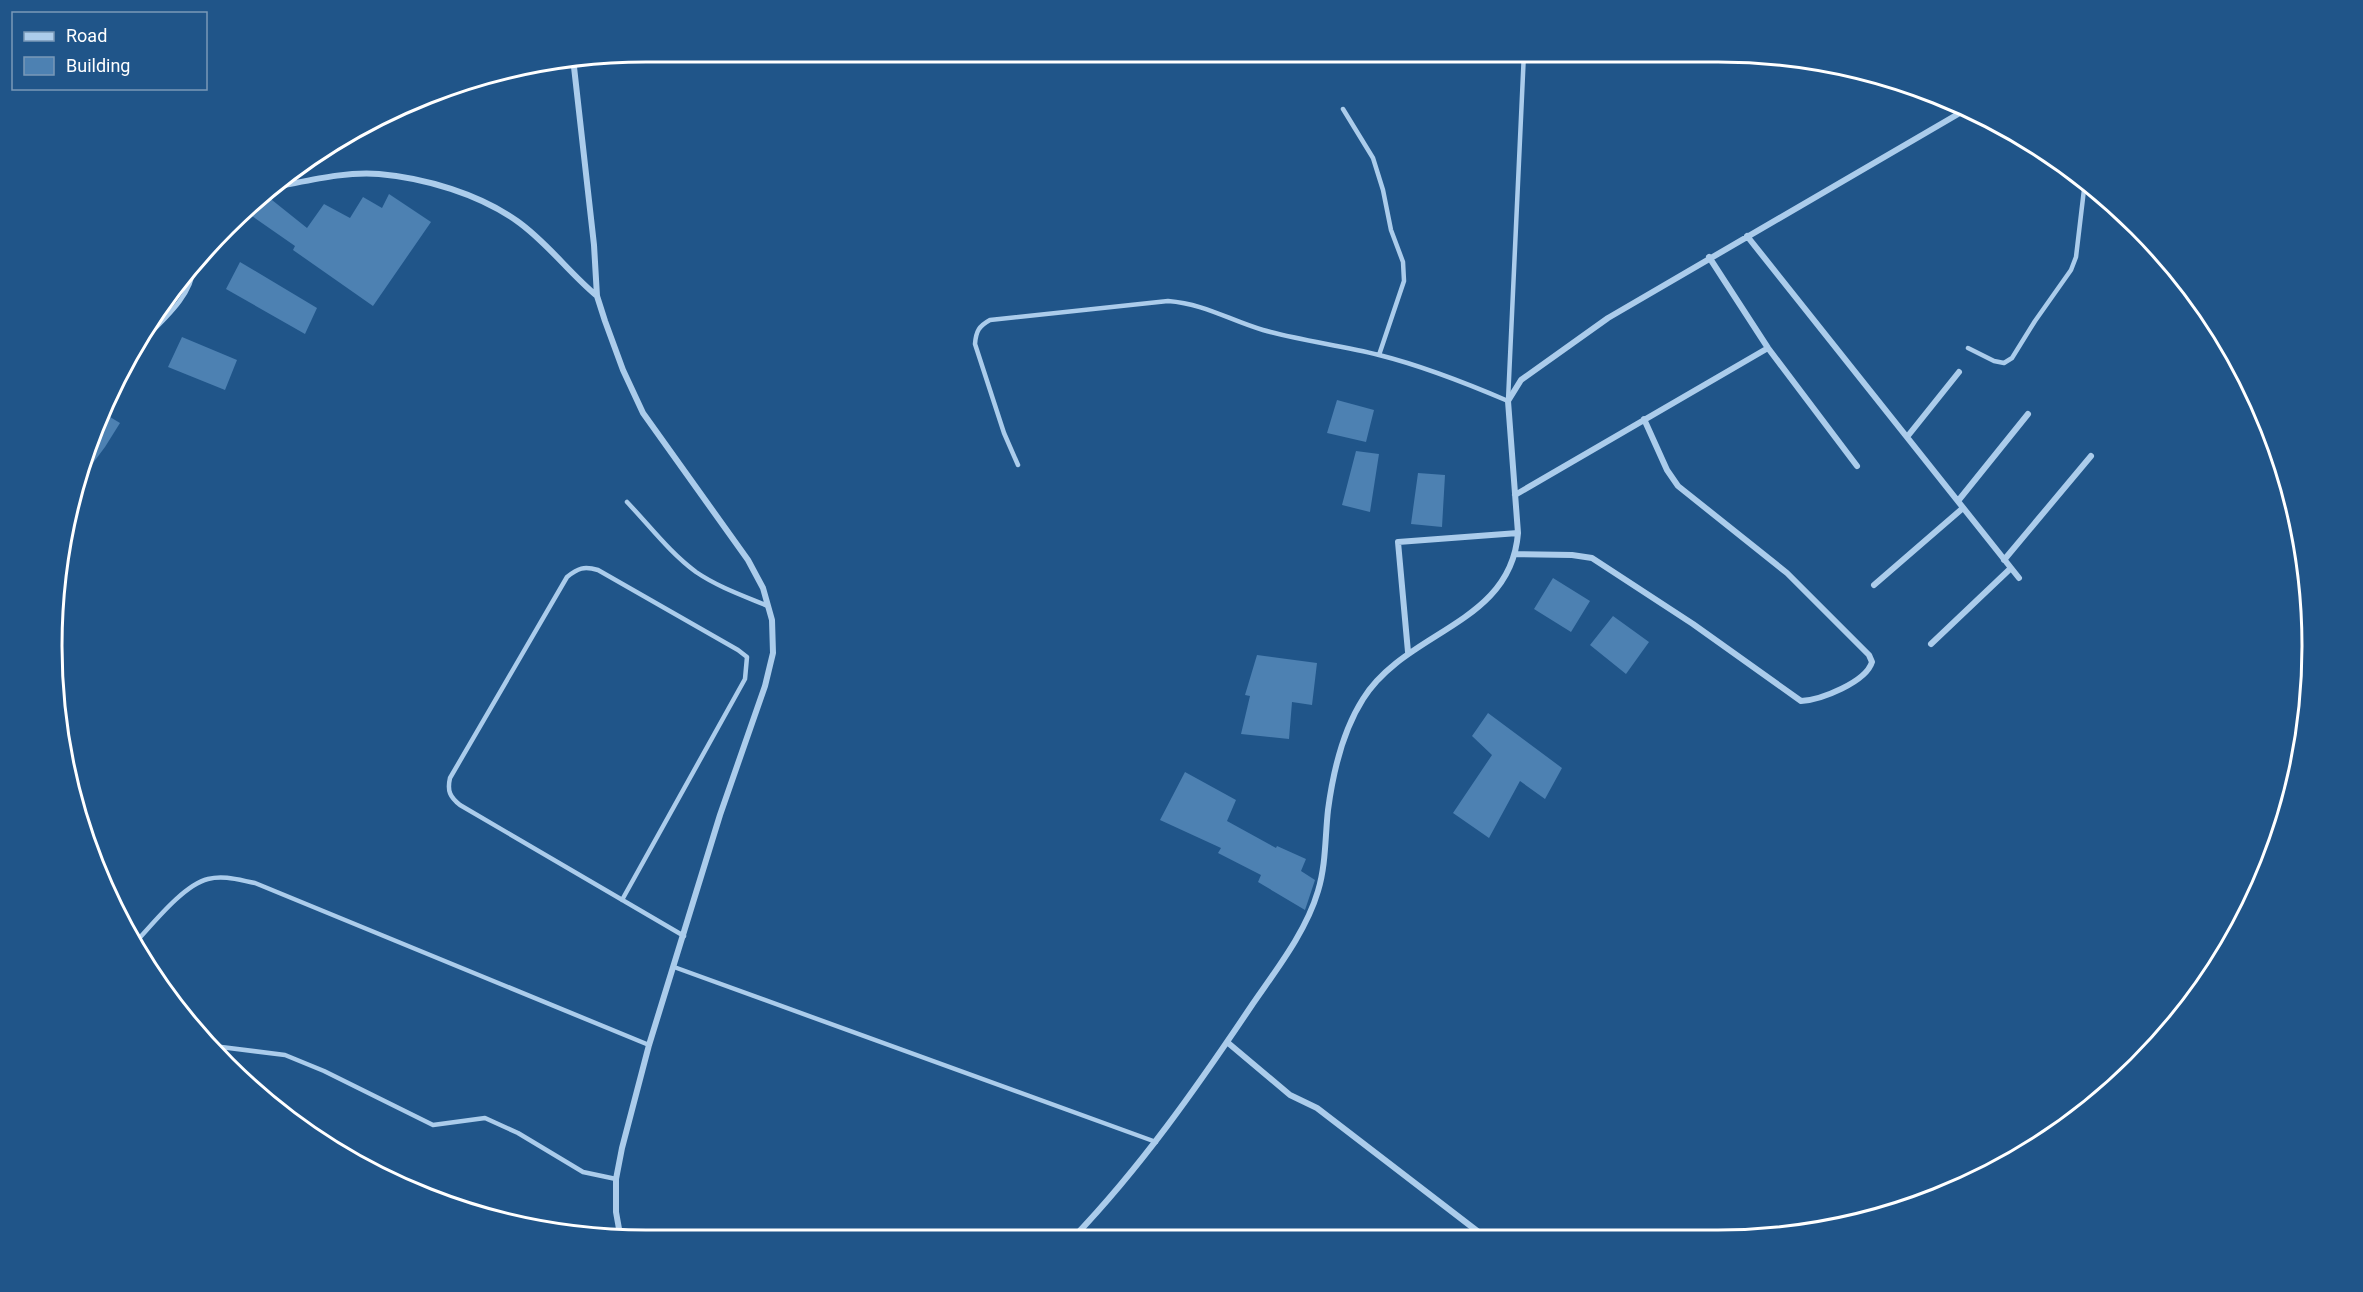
<svg xmlns="http://www.w3.org/2000/svg" width="2363" height="1292" viewBox="0 0 2363 1292" font-family="Roboto,sans-serif">
<style>
.building{fill:#4d81b2}
.lines{fill:none;stroke-linecap:round;stroke-linejoin:round}
.lane{stroke:#abcceb;stroke-width:4.5}
.street{stroke:#abcceb;stroke-width:6}
.rim{fill:none;stroke:#fff;stroke-width:3}
</style>
<rect width="100%" height="100%" fill="#205589"/>
<!-- building -->
<path class="building" d="M389,194L431,222L373,306L293,250L295,246L252,216L267,196L307,228L324,204L350,218L363,197L382,208Z
M240,262L317,308L305,334L226,289Z
M182,337L237,360L225,390L168,367Z
M1337,400L1374,410L1366,442L1327,433Z
M100,411L120,423L105,447L78,483L75,481Z
M1356,451L1379,454L1370,512L1342,505Z
M1418,473L1445,475L1442,527L1411,524Z
M1553,578L1590,601L1571,632L1534,609Z
M1613,616L1649,642L1626,674L1590,645Z
M1257,655L1317,663L1312,705L1292,702L1289,739L1241,734L1250,696L1245,695Z
M1488,713L1562,768L1545,799L1520,781L1489,838L1453,813L1492,755L1472,736Z
M1185,772L1236,800L1227,821L1276,848L1277,846L1306,859L1301,871L1315,880L1305,910L1258,882L1261,875L1218,853L1221,848L1160,820Z"/>
<g class="lines">
<!-- lane -->
<path class="lane" d="M1343,109L1373,158L1383,190L1391,230L1403,262L1404,281L1379,355
M1968,348L1994,361L2004,363L2012,358L2035,321L2071,270L2076,257L2085,181
M132,351C152,330 200,293 192,262
M1018,465L1004,433L975,344C976,331 979,326 990,320L1168,301C1205,304 1229,320 1263,330C1301,341 1341,345 1379,355C1423,366 1466,383 1508,401L1524,52
M627,502C649,525 670,553 696,572C718,587 744,596 768,606
M622,900L745,679L747,657L738,650L598,570C584,566 578,568 567,577L450,778C447,791 450,797 460,805L684,936
M134,944C152,925 183,885 208,879C224,875 239,880 255,883L649,1045
M674,967L1156,1142
M205,1045L285,1055L324,1071L433,1125L485,1118L518,1133L583,1172L616,1179"/>
<!-- street -->
<path class="street" d="M573,58L594,245L597,296L605,321L623,370L643,413L748,560L763,588L772,620L773,653L765,686L720,815L649,1045L622,1148L616,1179V1212L621,1240
M269,188C304,182 343,171 379,174C425,178 479,194 517,221C547,242 569,273 597,296
M1747,236L2019,578
M1709,257L1768,348L1857,466
M1907,437L1959,372
M1515,495L1768,348
M1958,501L2028,414
M1516,554L1572,555L1592,558L1693,624L1801,701C1821,700 1866,682 1872,662L1869,655L1787,573L1678,486L1667,470L1644,419
M2004,560L2091,456
M1874,585L1963,508
M1931,644L2011,568
M1408,652L1398,542L1518,533
M1227,1042L1290,1095L1317,1108L1485,1237
M1073,1238C1141,1167 1197,1087 1252,1005C1276,970 1306,932 1318,891C1326,865 1325,837 1328,810C1333,772 1342,732 1363,699C1406,630 1511,625 1518,533L1508,401L1521,380L1608,318L1965,110"/>
</g>
<!-- crop -->
<path d="M0 0H2363V1292H0ZM646 62H1718A584 584 0 0 1 2302 646V646A584 584 0 0 1 1718 1230H646A584 584 0 0 1 62 646V646A584 584 0 0 1 646 62Z" fill="#205589" fill-rule="evenodd"/>
<path class="rim" d="M646 62H1718A584 584 0 0 1 2302 646V646A584 584 0 0 1 1718 1230H646A584 584 0 0 1 62 646V646A584 584 0 0 1 646 62Z"/>
<!-- legend -->
<rect x="12" y="12" width="195" height="78" fill="#205589" stroke="#7999b8" stroke-width="1.5"/>
<rect x="24" y="32" width="30" height="9" fill="#abcceb" stroke="#7999b8" stroke-width="1.5"/>
<text x="66" y="42" font-size="18" fill="#ffffff">Road</text>
<rect x="24" y="57" width="30" height="18" fill="#4d81b2" stroke="#7999b8" stroke-width="1.5"/>
<text x="66" y="72" font-size="18" fill="#ffffff">Building</text>
</svg>
